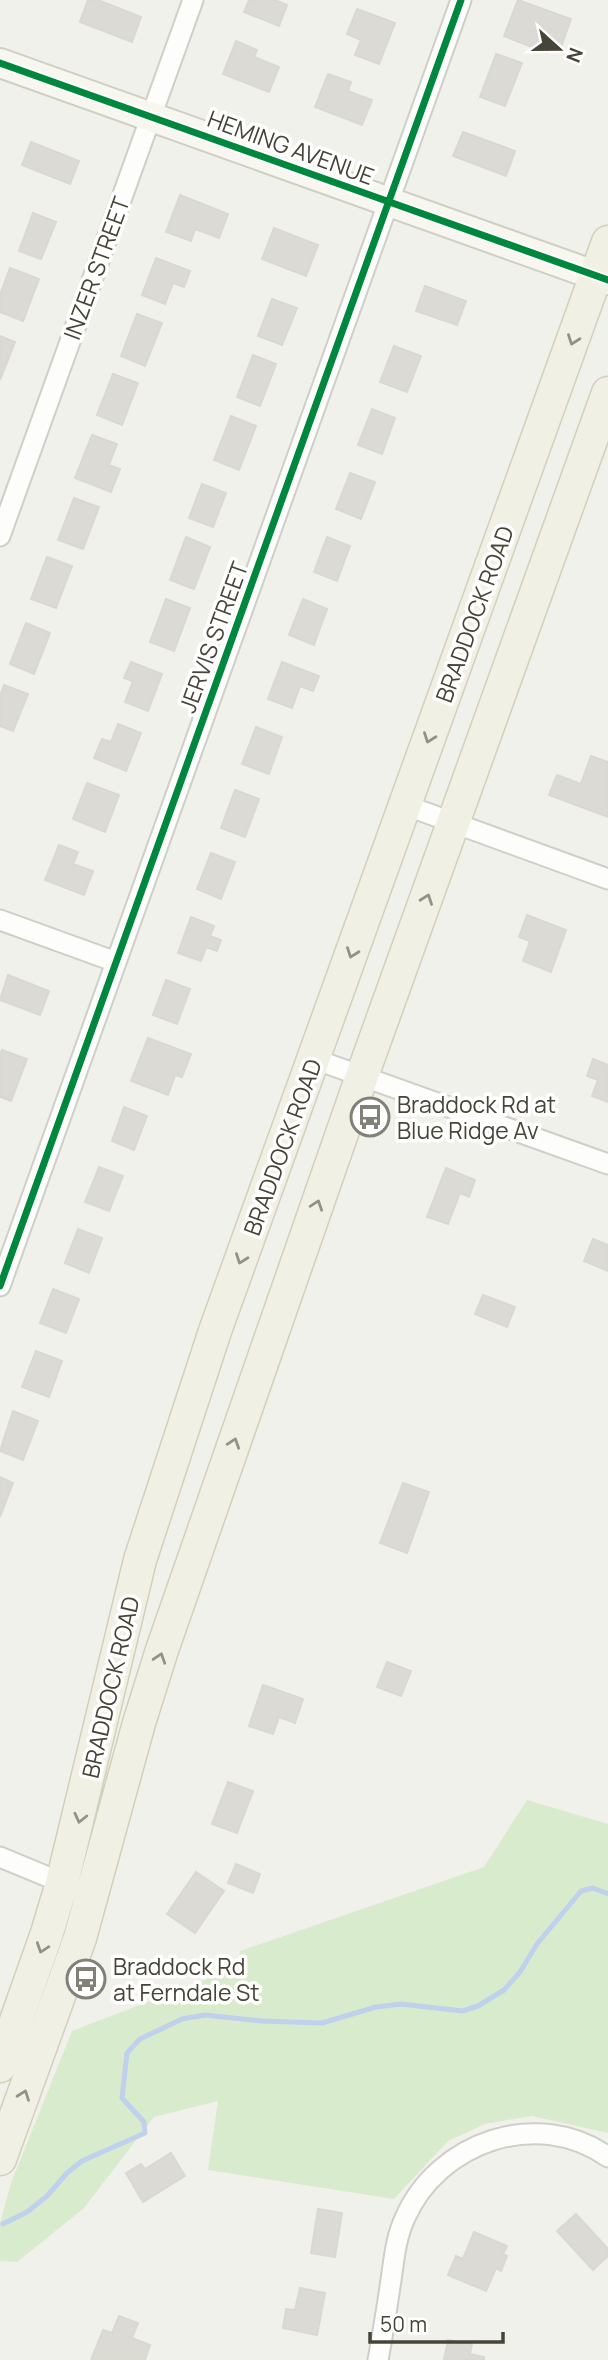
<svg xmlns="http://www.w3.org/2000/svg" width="608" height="2360" viewBox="0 0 608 2360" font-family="Manrope,sans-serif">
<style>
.green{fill:#d9ebcd}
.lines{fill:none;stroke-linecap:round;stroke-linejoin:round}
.stream{stroke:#bfd1ed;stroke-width:5}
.building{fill:#dbdad4;stroke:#d9d8d1;stroke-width:2}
.street-casing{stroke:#cfcfc9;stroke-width:23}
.secondary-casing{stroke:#d0cfc3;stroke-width:32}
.primary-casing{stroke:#d2d0ba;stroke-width:35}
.street{stroke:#fdfdfc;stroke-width:19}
.secondary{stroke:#f7f6ef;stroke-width:28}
.primary{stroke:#f1f0e4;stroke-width:32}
.cycleway-casing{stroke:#fff;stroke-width:11}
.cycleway{stroke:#00873e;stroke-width:7}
.oneway{stroke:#949185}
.labels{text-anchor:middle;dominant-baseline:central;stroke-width:7;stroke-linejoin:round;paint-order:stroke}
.street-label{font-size:23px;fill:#474438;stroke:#fff}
.poi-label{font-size:23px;fill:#474438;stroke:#fff;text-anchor:start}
</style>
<rect width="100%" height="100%" fill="#f1f1ec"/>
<!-- green -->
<path class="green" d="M527,1800L608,1824V2133L532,2116L485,2124L448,2141L394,2199L208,2170L218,2101L154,2117L84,2208L17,2262L0,2261V2223L11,2183L72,2031L238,1967L240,1951L484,1867Z"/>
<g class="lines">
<!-- stream -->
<path class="stream" d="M3,2224L27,2212L47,2196L67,2173L82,2161L145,2133L144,2122L122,2098L127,2053L140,2039L182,2019L205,2015L261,2021L322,2023L376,2007L401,2004L462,2011L478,2006L504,1990L520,1972L537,1944L581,1891L593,1888L608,1894"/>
</g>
<!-- building -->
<path class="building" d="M88,0H98L141,17L132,42L80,22Z
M249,0H275L287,5L279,26L244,12Z
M518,0L571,19L560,50L549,46L547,53L504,36Z
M357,9L395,23L379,64L355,55L361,40L347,34Z
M236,41L257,50L254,57L279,67L269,92L223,74Z
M496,54L522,63L505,106L480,97Z
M328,74L351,82L348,91L372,100L362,125L315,107Z
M463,132L515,151L506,176L453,156Z
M31,142L79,161L70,184L22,165Z
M180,195L228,214L219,238L195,229L191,241L166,232Z
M33,213L56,222L41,259L19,251Z
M274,228L318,245L306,276L262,259Z
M156,258L190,271L184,287L173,283L165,304L142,295Z
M10,268L39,279L23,321L0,312V295Z
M425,286L466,301L457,325L416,311Z
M272,299L297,308L282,345L258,336Z
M137,314L162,323L145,366L121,356Z
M0,336L15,342L0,380Z
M394,346L421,356L407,392L380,382Z
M253,355L276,364L260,406L237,397Z
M113,374L138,383L122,425L97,415Z
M372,409L395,418L382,454L358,445Z
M231,416L256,426L239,470L214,460Z
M92,435L117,444L109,465L120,469L111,492L75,478Z
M350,473L375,482L361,519L336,509Z
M202,484L226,493L213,527L189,518Z
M74,498L99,507L83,549L58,540Z
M186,537L210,547L194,589L170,580Z
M327,537L350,546L337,581L314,572Z
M47,557L72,566L56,608L31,599Z
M166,599L190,608L174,651L150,642Z
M303,599L327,609L314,645L289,635Z
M26,623L50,633L34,674L10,664Z
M131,662L162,674L148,711L125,702L133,681L124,678Z
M282,662L319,676L313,691L300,686L292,708L268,699Z
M4,685L28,694L13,731L0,726V696Z
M118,724L141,733L126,771L94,758L102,739L111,742Z
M256,727L282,737L269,774L242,764Z
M591,756L608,762V817L549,795L557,775L581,784Z
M87,783L119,795L105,832L73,819Z
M235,790L259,799L245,837L221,828Z
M59,845L78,852L73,864L93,871L84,895L45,880Z
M211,853L235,862L221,899L197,889Z
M527,915L566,930L551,972L523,961L530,941L519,937Z
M191,917L214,926L210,936L221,940L217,951L206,947L201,961L178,953Z
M8,975L49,991L40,1015L0,1000Z
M166,980L190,989L177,1024L153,1015Z
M148,1038L191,1054L182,1077L175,1075L168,1095L131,1081Z
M2,1050L27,1059L11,1101L0,1097V1055Z
M593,1059L608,1065V1102L592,1096L598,1080L587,1076Z
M124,1107L147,1116L134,1150L112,1141Z
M99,1167L123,1176L109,1211L85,1202Z
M446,1168L475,1180L469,1197L460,1193L448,1224L427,1217Z
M78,1229L102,1238L89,1273L65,1263Z
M593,1239L608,1245V1271L584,1261Z
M53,1289L79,1299L66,1333L40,1323Z
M483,1295L515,1307L507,1327L475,1314Z
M36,1351L62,1361L49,1397L22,1387Z
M13,1411L38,1421L23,1460L0,1451Z
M0,1477L13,1483L0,1517Z
M403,1483L429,1492L407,1553L380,1543Z
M387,1662L411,1671L401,1696L377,1687Z
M263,1685L303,1699L295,1723L279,1717L273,1734L249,1726Z
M228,1782L253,1791L237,1833L212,1824Z
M236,1864L260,1874L253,1893L228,1883Z
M196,1872L224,1891L195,1933L167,1914Z
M171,2153L185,2176L143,2202L126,2173L141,2164L145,2169Z
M318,2209L342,2213L335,2257L311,2253Z
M576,2214L608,2249V2256L593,2270L557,2231Z
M474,2232L507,2246L503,2254L507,2256L501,2271L496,2268L486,2291L448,2275L456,2256L463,2259Z
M300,2288L325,2293L317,2335L283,2328L286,2309L295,2310Z
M119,2316L138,2323L132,2338L150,2345L145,2360H91L103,2330L112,2333Z
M448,2340L472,2344L470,2354L484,2357V2360H444Z"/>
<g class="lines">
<defs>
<path id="street" d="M0,536L193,0
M405,805L608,879
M0,920L116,962
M314,1059L608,1164
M0,1286L461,0
M0,1857L70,1886
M378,2360C383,2333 387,2307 391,2280C394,2259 396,2237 405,2218C438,2142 538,2107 608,2157"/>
<path id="secondary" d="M0,63L608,280"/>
<path id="primary" d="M0,2066L47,1933L62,1883L140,1560L215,1331L608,242
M0,2159L80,1938L139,1723L162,1650L362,1076L608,393"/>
</defs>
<!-- street casing -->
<use href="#street" class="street-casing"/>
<!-- secondary casing -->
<use href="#secondary" class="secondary-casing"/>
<!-- primary casing -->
<use href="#primary" class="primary-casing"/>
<!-- street -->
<use href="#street" class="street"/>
<!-- secondary -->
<use href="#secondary" class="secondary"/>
<!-- primary -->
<use href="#primary" class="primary"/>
<defs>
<path id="cycleway" d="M0,63L608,280
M0,1286L461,0"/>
</defs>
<!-- cycleway casing -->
<use href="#cycleway" class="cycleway-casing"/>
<!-- cycleway -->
<use href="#cycleway" class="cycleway"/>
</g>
<!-- one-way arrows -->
<defs><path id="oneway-chevron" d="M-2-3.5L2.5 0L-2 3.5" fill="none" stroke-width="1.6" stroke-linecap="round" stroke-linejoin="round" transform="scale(1.75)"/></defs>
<g class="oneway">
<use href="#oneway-chevron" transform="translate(573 340) rotate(110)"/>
<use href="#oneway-chevron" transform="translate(429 738) rotate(110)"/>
<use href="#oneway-chevron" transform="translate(427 899) rotate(-70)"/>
<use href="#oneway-chevron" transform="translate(352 953) rotate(110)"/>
<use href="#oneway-chevron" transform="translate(317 1205) rotate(-71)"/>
<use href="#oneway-chevron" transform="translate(241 1259) rotate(110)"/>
<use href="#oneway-chevron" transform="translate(234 1443) rotate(-71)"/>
<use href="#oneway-chevron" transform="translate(160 1658) rotate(-72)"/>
<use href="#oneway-chevron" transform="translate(80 1818) rotate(103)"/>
<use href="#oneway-chevron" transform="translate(42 1948) rotate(109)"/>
<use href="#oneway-chevron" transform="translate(24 2095) rotate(-70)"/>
</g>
<!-- icons -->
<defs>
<symbol id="bus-ring" viewBox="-11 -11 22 22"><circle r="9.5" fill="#fff" stroke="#828177" stroke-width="1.5"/><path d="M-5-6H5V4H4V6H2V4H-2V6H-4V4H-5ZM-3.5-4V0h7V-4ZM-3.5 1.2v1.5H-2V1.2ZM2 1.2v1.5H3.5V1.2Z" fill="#828177"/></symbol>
</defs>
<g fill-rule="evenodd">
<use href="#bus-ring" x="348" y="1095" width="44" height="44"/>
<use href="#bus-ring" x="64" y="1957" width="44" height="44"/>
</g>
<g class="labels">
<!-- street labels -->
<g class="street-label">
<text transform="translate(291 147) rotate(20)">HEMING AVENUE</text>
<text transform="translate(96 268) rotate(-70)">INZER STREET</text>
<text transform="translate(474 614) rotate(-70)">BRADDOCK ROAD</text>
<text transform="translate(213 637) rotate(-70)">JERVIS STREET</text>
<text transform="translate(282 1147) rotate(-70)">BRADDOCK ROAD</text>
<text transform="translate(110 1687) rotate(-77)">BRADDOCK ROAD</text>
</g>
<!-- poi labels -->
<g class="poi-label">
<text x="397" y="1104">Braddock Rd at<tspan x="397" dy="26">Blue Ridge Av</tspan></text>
<text x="113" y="1966">Braddock Rd<tspan x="113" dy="26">at Ferndale St</tspan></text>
</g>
</g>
<!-- north arrow -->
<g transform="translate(559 49) rotate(111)" stroke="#ffffff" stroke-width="5" paint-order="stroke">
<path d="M0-5L12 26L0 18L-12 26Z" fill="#474438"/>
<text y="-10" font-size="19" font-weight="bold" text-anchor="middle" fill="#474438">N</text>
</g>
<!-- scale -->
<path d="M370 2332v10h133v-10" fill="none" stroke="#474438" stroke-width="3.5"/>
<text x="380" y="2332" font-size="21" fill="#474438" stroke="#ffffff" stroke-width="5" paint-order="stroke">50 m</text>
</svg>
